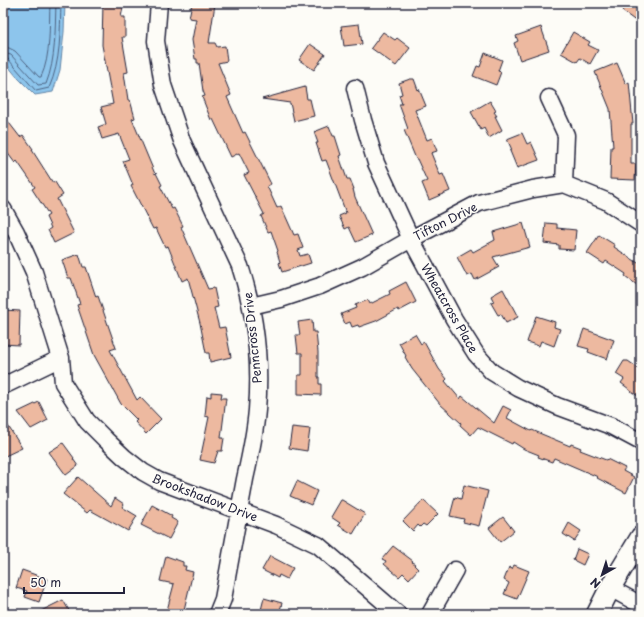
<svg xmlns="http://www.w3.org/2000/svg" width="644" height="617" viewBox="0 0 644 617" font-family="'Playpen Sans',sans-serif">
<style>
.water{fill:#8dc5ec;stroke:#6284a5}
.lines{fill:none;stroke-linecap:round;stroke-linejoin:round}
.shore{stroke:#4d6382;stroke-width:1}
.building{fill:#edb9a0;stroke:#22223b}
.minor-casing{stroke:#22223b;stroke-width:19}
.tertiary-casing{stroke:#22223b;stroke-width:23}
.minor{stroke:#fdfcf7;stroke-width:16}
.tertiary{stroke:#fdfcf7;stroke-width:20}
.labels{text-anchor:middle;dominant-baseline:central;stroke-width:3;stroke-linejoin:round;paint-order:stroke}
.street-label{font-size:12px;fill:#22223b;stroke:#fdfcf7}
</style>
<rect width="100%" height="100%" fill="#fdfcf7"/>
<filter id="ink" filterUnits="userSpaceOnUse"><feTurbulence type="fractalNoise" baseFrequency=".025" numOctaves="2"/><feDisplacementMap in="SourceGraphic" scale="8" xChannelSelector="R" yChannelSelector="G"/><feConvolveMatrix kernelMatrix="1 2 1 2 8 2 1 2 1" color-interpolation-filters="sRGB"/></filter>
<g filter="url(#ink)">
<!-- water -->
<path class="water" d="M3,3H65L64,32L60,70L53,92L35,95L17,77L3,60Z"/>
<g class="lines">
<!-- shore -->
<path class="shore" d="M3,47L9,48L15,51L39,77H41C51,56 49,26 50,3
M3,53L11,55L38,85L46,84C56,59 55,30 56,3
M3,58L8,59L36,91L49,88C61,61 60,32 61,3"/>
</g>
<!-- building -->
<path class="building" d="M103,3H124L121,17H125V37H122L128,72L124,73L128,100H130L135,118L132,119L155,174L156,173L162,185L160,186L172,209L174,208L183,226L181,227L208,289L214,288L218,307L214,308L219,328L225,327L231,357L210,362L209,353H206L200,323L188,278L182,281L168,246L165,247L156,228L153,229L131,186L133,185L123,161L129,159L119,134L102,139L98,127L106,124L101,107L113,104L102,45Z
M192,3L215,4L209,43H215L217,47L225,46L227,61L218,63L231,95L227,97L243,133L245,132L271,184L267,186L277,208L281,206L294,235L298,234L303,248L298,250L300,256L308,254L311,263L282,272L279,263L280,262L277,252L278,251L271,231L268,232L261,216L264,214L244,175L249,173L239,153L231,157L213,119L211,120L202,97L205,96L203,91L199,63H197V59H195L192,40L196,19L189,18Z
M628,3H641V25L622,11Z
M359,24L362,44L344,46L341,26Z
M541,27L549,50L520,60L514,43L518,41L516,36Z
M383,32L395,40L397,38L410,48L396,66L371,48Z
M573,32L590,42L588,45L598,50L590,64L580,58L577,62L561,53Z
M310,44L325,54L314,70L299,60Z
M485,53L502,60L498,71L501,72L496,85L473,76L477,66L480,67Z
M617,63L626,84L629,82L633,124H631V164H636L635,180L610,179L611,147H613L610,109L595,72Z
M410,79H414L418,90L419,89L426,106L415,110L427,140L432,138L437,151L431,153L440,175L443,174L450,191L429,200L422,183L427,181L417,159H416L404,130L408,129L399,104H402L399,95L402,94L399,83Z
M305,87L307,99H310L314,116L294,121L290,103L262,99Z
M490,101L496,111L494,112L497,116H495L502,130L489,138L484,128L481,130L471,112Z
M3,115L20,137L23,135L33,149L32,150L53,183L55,182L63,195L57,199L74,233L54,243L48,230L51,228L46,217L49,215L32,189L35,187L17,161L15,163L3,147Z
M329,126L333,136H335L341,155L339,156L347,179H350L354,189H353L355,197L372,235L356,242L349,227L345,229L339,216L346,213L326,160L322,161L316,143H318L314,132Z
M522,133L527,144L531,142L539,160L517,168L510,151L512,150L507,139Z
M523,223L530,247L493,257L499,267L475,280L472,274L467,276L457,257L471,249L473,252L495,240L493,232Z
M546,223L557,224V228L576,230L574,250L559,249V245L544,243Z
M599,235L615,245L614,247L641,265V288L625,276L626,274L606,261L604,264L587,253Z
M79,254L83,267H86L96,297L98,296L116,348L110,350L137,400L140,397L161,419L146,434L135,422L137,420L121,404L94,355L77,305L80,304L71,278H68L62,260Z
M406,282L416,302L399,311L398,309L376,321L359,327L358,325L352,327L350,322L345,324L341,314L356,308L355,305L368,300L370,304L390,294L389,291Z
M503,289L518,317L506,323L501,314L498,315L491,303L494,302L491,296Z
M3,310L20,311L19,345L3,344Z
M536,316L555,322L554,327L560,329L554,346L541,341L539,346L527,342Z
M312,320L313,332H316L318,352V377H319V384H321V395L298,394V375H302V353H298L296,335H300L298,322Z
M584,329L614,340L607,359L588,352L589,349L578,346Z
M415,334L421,344L424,342L439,369L447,379L445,381L460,399L462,396L494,423L503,406L511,410L507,418L531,431L532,430L570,446L571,444L581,448L580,450L606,460L607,459L625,468L623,471L634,477L626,493L597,478L598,477L554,458L552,462L538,457L539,455L524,449L513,442L512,444L478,427L471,435L460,425L461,423L440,404L412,369L405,357L406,356L399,343Z
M624,361H628L641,370V398L629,390V389L621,383L624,379L616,374Z
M211,392L222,393L221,398H226L221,438H224L222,451H218L214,463L200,460L209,417L205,416L207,396L211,397Z
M39,402L48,420L31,429L18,412Z
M3,418L22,448L3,457Z
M292,427L310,429L307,451L289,448Z
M63,443L74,458L73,459L78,466L66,475L49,452Z
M78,477L111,506L115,498L124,504L122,507L137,516L128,531L90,510L87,513L63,494Z
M297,481L317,491L311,505L290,496Z
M464,485L488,491L479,526L463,522L464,519L450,516L455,497L461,499Z
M341,500H342L365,514L353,534L338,525L340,523L331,517Z
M423,500L438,514L426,526L423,524L420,527L418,525L413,531L403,521Z
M152,505L172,516L171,518L178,522L169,539L141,525Z
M503,517L514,531L500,542L489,528Z
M569,523L581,531L574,541L563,534Z
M393,546L413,561L412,562L415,564L414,565L418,569L409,579L403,573L399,577L384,564L386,561L382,559Z
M577,549L588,554L583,565L573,560Z
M166,556L183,562V566H186L185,570L193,572L183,614H166L174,584L160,581Z
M270,556L293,568L287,579L279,575L278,578L262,570Z
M514,565L529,571L517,599L504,594L509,583L504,580L509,567L512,569Z
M22,570L47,579L39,602L25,597L27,591L16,588Z
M264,598L282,603L279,614H260Z
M63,600L71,614H35Z"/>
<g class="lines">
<defs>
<path id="minor" d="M159,3L156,41L163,85L182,141L240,266C255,312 261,362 257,410C255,433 250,457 245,479C238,519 230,559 223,599L217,614
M355,88L363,120L376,163L411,239L454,319L476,354L492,372L518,388L557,406L611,426L641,442
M549,98L566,135L564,184
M3,209L16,232L34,272L61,358L63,383L87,421L106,440L124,457L143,472L159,481L276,525L318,545L398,614
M251,306L281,299L320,286L362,267L411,239L479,203L533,189L564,184L606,201L641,224
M3,386L61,358
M610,588L641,605
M430,614L455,570"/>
<path id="tertiary" d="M597,614L610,588L641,537"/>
</defs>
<!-- minor casing -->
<use href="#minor" class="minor-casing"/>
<!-- tertiary casing -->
<use href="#tertiary" class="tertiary-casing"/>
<!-- minor -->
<use href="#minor" class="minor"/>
<!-- tertiary -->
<use href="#tertiary" class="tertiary"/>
</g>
</g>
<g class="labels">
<!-- street labels -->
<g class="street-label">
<text transform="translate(445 221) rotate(-27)">Tifton Drive</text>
<text transform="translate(450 308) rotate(60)">Wheatcross Place</text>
<text transform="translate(252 338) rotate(-96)">Penncross Drive</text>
<text transform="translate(205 497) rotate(21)">Brookshadow Drive</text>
</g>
</g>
<!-- margin -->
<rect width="644" height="617" fill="none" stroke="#fdfcf7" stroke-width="16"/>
<rect x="8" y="8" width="628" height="601" fill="none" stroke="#22223b" stroke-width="1.5" filter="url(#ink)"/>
<!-- north arrow -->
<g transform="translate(602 575) rotate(219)" stroke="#fdfcf7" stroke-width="3" paint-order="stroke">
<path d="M0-3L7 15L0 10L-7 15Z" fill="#22223b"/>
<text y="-6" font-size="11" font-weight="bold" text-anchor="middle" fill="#22223b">N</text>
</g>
<!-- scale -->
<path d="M24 587v6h100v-6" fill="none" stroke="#22223b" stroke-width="2"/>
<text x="30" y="587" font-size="12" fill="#22223b" stroke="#fdfcf7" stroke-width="3" paint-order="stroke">50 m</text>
</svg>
